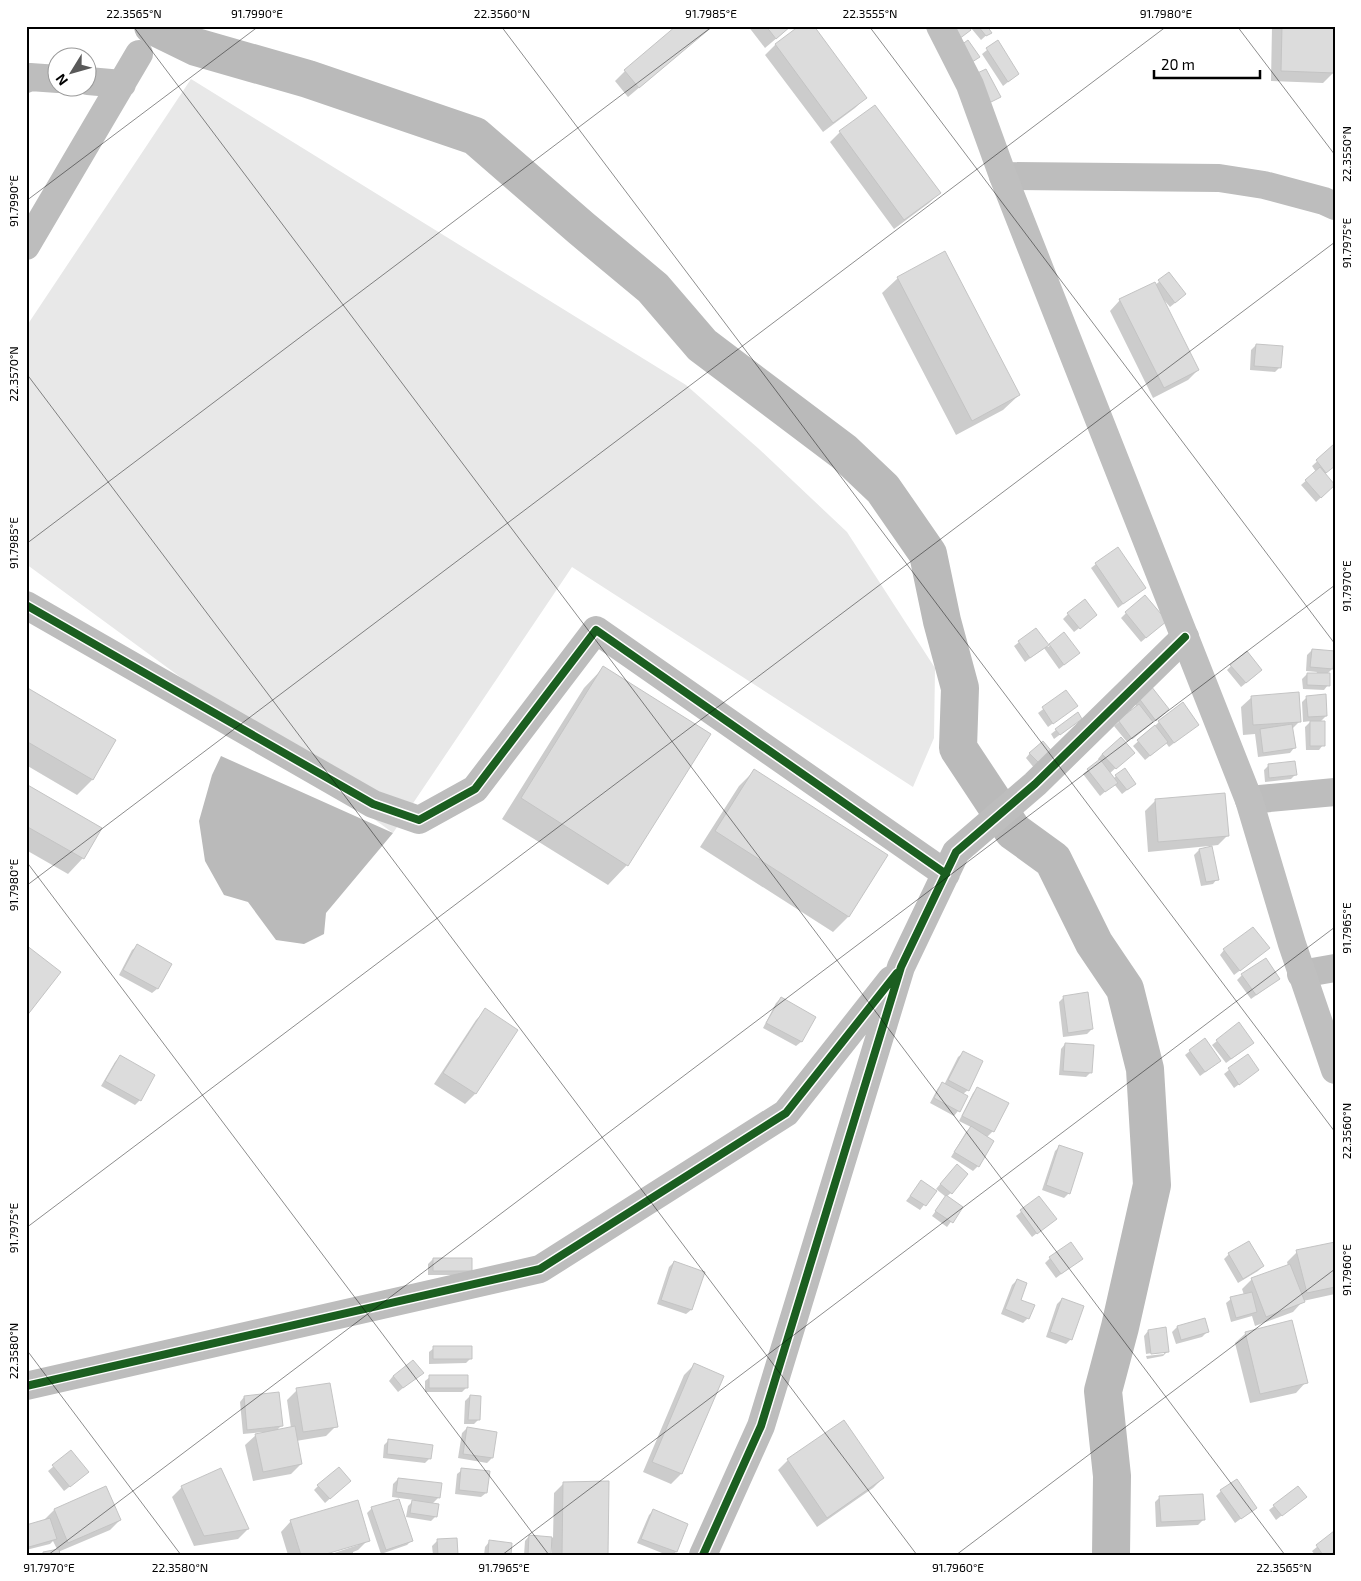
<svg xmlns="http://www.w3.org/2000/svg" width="1361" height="1581" viewBox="0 0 1361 1581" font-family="'Exo 2',sans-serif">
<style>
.green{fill:#e8e8e8}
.water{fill:#bababa}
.shadow{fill:#0003}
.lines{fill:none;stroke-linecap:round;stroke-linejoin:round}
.canal{stroke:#bababa;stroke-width:38}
.building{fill:#dcdcdc;stroke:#c4c4c4}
.street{stroke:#bdbdbd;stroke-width:28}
.secondary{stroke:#bfbfbf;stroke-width:28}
.cycleway-casing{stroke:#fff;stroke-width:11}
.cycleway{stroke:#1b5e20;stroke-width:8}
.ticks{fill:none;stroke:#000;stroke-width:1;stroke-opacity:0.45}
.neatline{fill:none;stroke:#000;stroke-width:2}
.ticks-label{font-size:12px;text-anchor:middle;fill:#000}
</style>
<rect width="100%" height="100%" fill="#fff"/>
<!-- green -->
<path class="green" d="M191,79L686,385L759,449L847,532L935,668L934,738L913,787L572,567L393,833L26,564V327Z"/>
<!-- water -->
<path class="water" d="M221,756L393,833L326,913L324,934L304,944L276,940L248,902L224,895L205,861L199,821L212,775Z"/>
<!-- shadow -->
<path class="shadow" d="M371,26H399L396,28Z
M712,26L628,97L615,81L625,71Z
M748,26H791L765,48Z
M801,26L865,98L855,108L823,132L765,55L775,45Z
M941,26H986L990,32L981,40L971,28L965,34Z
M1272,26H1335L1333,73L1323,83L1271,81Z
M997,42L1018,74L1003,86L982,54Z
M840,132L939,193L929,203L894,229L830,142Z
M1169,274L1180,299L1170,307L1164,300H1163L1198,370L1188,380L1153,398L1110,311L1120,300L1155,285Z
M898,278L1019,395L1003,410L956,435L882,293Z
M1256,345L1280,367L1275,372L1250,370L1251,350Z
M1334,446L1335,465L1324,474L1329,490L1316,502L1301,485L1316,472L1312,466Z
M1096,564L1144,588L1118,608L1091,568Z
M1126,613L1160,626L1141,642L1121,618Z
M1068,614L1091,619L1074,632L1063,619Z
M1036,629L1048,647L1064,634L1079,653L1059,669L1044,648L1025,662L1014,646Z
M1312,650L1332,669L1326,675L1328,685L1324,690L1303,689L1302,679L1307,674H1316L1317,672L1306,671L1307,655Z
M1231,666L1256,675L1241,687L1227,670Z
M603,668L627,865L608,885L502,819L584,688Z
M26,688L115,741L92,780L77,795L26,765Z
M1066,692L1076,706L1048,727L1038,713Z
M1252,697L1300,721L1292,729L1294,748L1290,753L1258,757L1255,734L1243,735L1241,707Z
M1307,697L1326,716L1320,722L1323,745L1319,750H1306L1305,727L1311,721L1303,722L1302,702Z
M1139,698L1163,714L1127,742L1114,726L1137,707L1134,703Z
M1081,719L1054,739L1051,734L1056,730Z
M1159,722L1197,725L1169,747L1166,743L1145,760L1133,746Z
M1030,753L1052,754L1035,769L1026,758Z
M1102,754L1128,757L1109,774L1113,779L1116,776L1135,784L1122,794L1114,784L1100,796L1083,774L1099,761L1098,759Z
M1269,765L1295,775L1291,779L1265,782L1264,770Z
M754,771L887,856L848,917L833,932L700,847L739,786Z
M26,786L100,828L83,858L68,874L26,850Z
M1224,794L1228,835L1218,845L1210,846L1217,879L1213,884L1201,886L1194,855L1199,850L1209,848V846L1148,852L1145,811L1155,801Z
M137,946L157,989L152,993L119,975L132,950Z
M1224,950L1263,953L1234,975L1220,955Z
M1242,975L1279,979L1251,999L1237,980Z
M1064,997L1092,1029L1087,1034L1063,1037L1059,1002Z
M781,998L815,1017L801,1042L796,1046L763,1028L776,1003Z
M486,1010L517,1030L475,1094L465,1104L434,1084L476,1020Z
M1205,1039L1215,1065L1200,1076L1185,1055Z
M1217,1041L1248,1047L1226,1063L1212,1045Z
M1065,1044L1091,1072L1086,1077L1059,1075L1061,1049Z
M963,1053L968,1090L963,1094L966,1096L958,1111L954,1116L930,1103L938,1088L942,1084L944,1085L958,1057Z
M1247,1055L1258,1070L1234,1088L1224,1074Z
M120,1057L140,1100L135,1105L101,1086L115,1062Z
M978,1088L993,1131L987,1137L978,1166L973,1171L951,1157L966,1132L971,1127L959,1121L973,1093Z
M1060,1146L1069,1193L1064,1198L1042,1190L1055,1151Z
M952,1170L951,1193L946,1197L962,1207L947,1227L932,1216L946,1197L936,1189Z
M921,1182L935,1191L920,1210L906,1201Z
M1039,1197L1050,1223L1032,1237L1016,1216Z
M1335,1243V1294L1303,1301L1293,1312L1255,1326L1252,1316L1231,1322L1226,1303L1231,1299L1244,1295L1242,1289L1252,1279L1288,1266L1287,1262L1297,1252Z
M1229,1254L1263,1266L1258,1271L1238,1283L1224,1259Z
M1050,1258L1076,1263L1056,1278L1045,1263Z
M433,1259L471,1270L466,1275H428V1264Z
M674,1262L704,1272L691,1310L686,1314L657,1304L669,1267Z
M1017,1280L1020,1300L1028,1318L1023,1323L1001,1314L1012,1285Z
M1062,1299L1071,1339L1066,1344L1046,1337L1057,1304Z
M1204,1320L1207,1332L1202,1337L1176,1344L1172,1332L1177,1327Z
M1148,1331L1168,1351L1163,1356L1147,1359L1146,1356L1164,1354V1351L1146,1354L1144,1336Z
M1246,1333L1306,1382L1296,1393L1250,1403L1235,1343Z
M434,1348L471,1358L466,1363L429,1364V1352Z
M694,1365L722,1377L681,1474L671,1484L643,1472L684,1375Z
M393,1376L417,1377L398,1392L389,1381Z
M430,1377L467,1387L462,1392H425V1381Z
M297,1390L336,1426L326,1436L296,1441L301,1464L291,1474L253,1481L245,1445L256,1435L263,1434V1432L243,1434L240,1402L244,1397L281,1426L276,1431L291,1428L287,1400Z
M470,1396L479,1419L474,1424H464L465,1401Z
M844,1421L883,1478L873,1488L817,1527L778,1470L788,1460Z
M467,1428L492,1458L487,1463L458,1458L462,1433Z
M389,1440L429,1459L425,1463L383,1458L384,1445Z
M71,1452L82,1477L64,1491L48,1471Z
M462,1470L486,1493L481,1497L455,1494L457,1474Z
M398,1479L439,1497L432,1504L436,1516L431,1521L406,1517L408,1506L414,1500L392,1497L393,1484Z
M564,1483L607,1555H552V1546H550V1555H524L525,1541L529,1536L553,1538L554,1493Z
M345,1485L325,1503L314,1490L318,1486Z
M182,1487L248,1529L238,1539L194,1546L172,1497Z
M1221,1491L1250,1512L1235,1523L1216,1496Z
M1160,1497L1203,1520L1198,1525L1156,1527L1155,1502Z
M1300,1501L1276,1520L1269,1510L1274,1506Z
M372,1508L412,1540L407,1545L381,1554L367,1513Z
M54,1510L120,1520L110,1530L58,1552L59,1555H42L58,1551L53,1541L50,1544L26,1550V1527L44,1520Z
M653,1511L687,1524L676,1552L673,1555H667L637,1543L649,1515Z
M291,1521L368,1540L358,1550L353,1552V1555H328L358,1545V1543L319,1555H288L281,1532Z
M1334,1533L1335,1551L1330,1555H1315L1312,1551Z
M437,1541L457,1555H433L432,1546Z
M489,1542L510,1555H484L485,1547Z"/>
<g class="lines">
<!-- canal -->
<path class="canal" d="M153,26L196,47L308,79L475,136L581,228L653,288L702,345L844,452L883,489L928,554L942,621L960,688L958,748L1013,831L1053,860L1094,943L1125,989L1145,1069L1152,1185L1120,1327L1103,1391L1112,1476L1111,1555"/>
</g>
<!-- building -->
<path class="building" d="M676,26H713L639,88L624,70Z
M766,26H791L776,39Z
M799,26H814L867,98L833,123L775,44Z
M949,26H969L971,30L959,39Z
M978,26H987L992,33L986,36Z
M1282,26H1335V73L1281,71Z
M968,40L980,57L961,69L950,53Z
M998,40L1019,74L1008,82L986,48Z
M986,69L1001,97L989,103L973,75Z
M875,105L941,193L904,220L839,131Z
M945,251L1020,395L972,421L897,277Z
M1169,272L1186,294L1175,303L1158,280Z
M1155,282L1199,370L1164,388L1119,299Z
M1256,344L1283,346L1281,368L1254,366Z
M1334,444L1335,466L1326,473L1316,460Z
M1320,467L1335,485L1321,498L1305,480Z
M1118,547L1146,588L1123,604L1095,563Z
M1145,595L1167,621L1146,638L1125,612Z
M1085,599L1097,615L1080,629L1067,613Z
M1036,628L1049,645L1030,658L1018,641Z
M1064,632L1080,653L1064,665L1049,644Z
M1312,649L1335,651L1333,669L1310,667Z
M1247,651L1262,670L1246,683L1230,665Z
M603,666L711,734L628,866L521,798Z
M1307,673H1330V686L1307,685Z
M1151,686L1169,709L1156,721L1138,697Z
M26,687L116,740L93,780L26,741Z
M1066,690L1078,706L1053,724L1042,707Z
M1299,692L1301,722L1253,725L1251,696Z
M1326,694L1327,716L1308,717L1306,696Z
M1183,702L1199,725L1174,743L1158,721Z
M1139,704L1153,722L1132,739L1118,720Z
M1078,712L1082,719L1060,735L1055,729Z
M1310,721H1325V746H1310Z
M1292,724L1296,748L1263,753L1260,729Z
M1155,725L1168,742L1150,756L1137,740Z
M1121,737L1135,753L1116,769L1102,754Z
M1043,741L1054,754L1041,765L1029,753Z
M1100,759L1118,783L1105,792L1087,769Z
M1295,761L1297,775L1269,778L1268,764Z
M1125,768L1136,784L1127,790L1115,775Z
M754,769L888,855L849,917L715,831Z
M26,784L102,828L84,859L26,826Z
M1225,793L1229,836L1158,842L1155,799Z
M1212,846L1219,880L1206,882L1199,849Z
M1253,927L1270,948L1240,971L1223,949Z
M137,944L172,964L158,989L123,970Z
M26,945L61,972L26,1017Z
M1266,958L1280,979L1256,995L1241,974Z
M1088,992L1093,1029L1068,1033L1063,996Z
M781,997L816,1017L802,1042L766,1023Z
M485,1008L518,1030L476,1094L443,1073Z
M1239,1022L1254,1043L1231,1059L1216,1040Z
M1205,1038L1221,1061L1205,1072L1189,1050Z
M1065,1043L1094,1045L1092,1073L1063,1071Z
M963,1051L983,1061L969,1091L948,1080Z
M1248,1054L1259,1070L1239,1085L1228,1068Z
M120,1055L155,1075L141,1101L105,1081Z
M942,1082L968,1096L960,1112L934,1098Z
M977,1087L1009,1103L994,1132L962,1116Z
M971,1126L994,1141L979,1167L954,1152Z
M1059,1145L1083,1153L1070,1194L1046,1185Z
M957,1164L968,1174L952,1194L940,1184Z
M921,1180L937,1191L926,1206L910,1196Z
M946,1195L963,1207L953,1223L935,1211Z
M1039,1196L1057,1219L1037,1234L1020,1210Z
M1249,1241L1264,1266L1243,1279L1228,1253Z
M1071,1242L1083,1259L1061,1274L1049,1257Z
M1335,1242V1287L1307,1293L1296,1250Z
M433,1258H472V1271H433Z
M674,1261L705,1272L692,1310L661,1300Z
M1290,1264L1305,1302L1266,1317L1251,1278Z
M1017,1279L1027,1283L1021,1300L1035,1305L1029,1319L1005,1309Z
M1252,1292L1257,1312L1236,1318L1230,1297Z
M1062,1298L1084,1306L1072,1340L1050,1332Z
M1205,1318L1209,1332L1181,1340L1177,1326Z
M1292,1320L1308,1383L1260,1394L1245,1332Z
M1166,1327L1169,1352L1151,1354L1148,1330Z
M433,1346H472V1359H433Z
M413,1360L424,1373L403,1388L393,1376Z
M694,1363L724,1376L682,1474L652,1462Z
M429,1375H468V1388H429Z
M330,1383L338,1427L303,1432L296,1388Z
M279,1392L283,1426L247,1430L244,1396Z
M470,1395L481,1396L480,1420H468Z
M844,1420L884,1478L827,1518L787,1459Z
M295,1426L302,1464L263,1472L255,1434Z
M467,1427L497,1432L493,1458L463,1454Z
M388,1439L433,1445L431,1459L387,1454Z
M71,1450L89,1472L70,1487L52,1465Z
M339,1467L351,1481L330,1499L317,1485Z
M221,1468L249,1529L204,1536L181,1486Z
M461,1468L490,1471L487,1493L459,1490Z
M398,1478L442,1483L440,1498L396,1492Z
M1237,1479L1257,1508L1241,1519L1220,1490Z
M609,1481L608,1555H562L563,1482Z
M106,1486L121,1520L68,1543L54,1509Z
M1298,1486L1307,1497L1282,1516L1273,1505Z
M1203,1494L1205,1520L1161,1522L1159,1496Z
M399,1499L413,1541L386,1550L371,1507Z
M358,1500L370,1541L323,1555H301L290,1520Z
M412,1500L439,1504L437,1517L410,1513Z
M653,1509L688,1524L677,1552L641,1539Z
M50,1518L57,1539L29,1547L26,1539V1525Z
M1334,1531L1335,1551L1330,1555H1323L1316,1545Z
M529,1535L552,1537L551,1555H528Z
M457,1538L458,1555H438L437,1539Z
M489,1540L512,1543L511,1555H488Z
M59,1549L60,1555H43V1552Z"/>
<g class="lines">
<!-- street -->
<path class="street" d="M26,79L30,77L58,79
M88,81L122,84
M1003,176L1219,178L1264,185L1324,201L1335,206
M26,246L139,54
M26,605L373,804L419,820L475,789L596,630L946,874
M1249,800L1335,792
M1301,974L1335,968
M26,1386L540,1269L786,1113L891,980
M703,1555L761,1426L901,967L956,852L1035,784L1185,637"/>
<!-- secondary -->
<path class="secondary" d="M940,26L970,85L1003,176L1249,800L1292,944L1335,1070"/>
<defs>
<path id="cycleway" d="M26,605L373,804L419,820L475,789L596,630L946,874
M26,1386L540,1269L786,1113L897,973
M703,1555L761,1426L901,967L956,852L1035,784L1185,637"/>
</defs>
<!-- cycleway casing -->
<use href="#cycleway" class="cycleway-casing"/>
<!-- cycleway -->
<use href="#cycleway" class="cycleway"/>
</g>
<!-- ticks -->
<path class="ticks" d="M133,26L1285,1555M501,26L1335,1132M869,26L1335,644M1237,26L1335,155M26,201L259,26M26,373L917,1555M26,544L713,26M26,861L549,1555M26,886L1167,26M26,1228L1335,242M26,1349L181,1555M48,1555L1335,585M502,1555L1335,927M956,1555L1335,1269"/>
<!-- border -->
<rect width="1361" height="1581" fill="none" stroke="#ffffff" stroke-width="55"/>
<!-- north arrow -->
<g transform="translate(72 72) rotate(233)"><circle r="24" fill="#ffffff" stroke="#999999"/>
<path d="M0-4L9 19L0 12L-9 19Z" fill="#595959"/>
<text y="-8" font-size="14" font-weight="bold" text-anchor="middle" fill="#000000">N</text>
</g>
<!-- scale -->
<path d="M1154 70v8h106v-8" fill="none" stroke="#000000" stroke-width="2.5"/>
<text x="1161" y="70" font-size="15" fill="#000000" stroke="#ffffff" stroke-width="4" paint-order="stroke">20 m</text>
<rect x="28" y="28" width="1306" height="1526" class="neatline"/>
<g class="ticks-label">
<text x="134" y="18">22.3565°N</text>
<text x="257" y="18">91.7990°E</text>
<text x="502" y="18">22.3560°N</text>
<text x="711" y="18">91.7985°E</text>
<text x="870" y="18">22.3555°N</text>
<text x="1166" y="18">91.7980°E</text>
<text transform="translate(1347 154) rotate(-90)" y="4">22.3550°N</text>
<text transform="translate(14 201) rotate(-90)" y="4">91.7990°E</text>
<text transform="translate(1347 243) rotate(-90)" y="4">91.7975°E</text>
<text transform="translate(14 374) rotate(-90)" y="4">22.3570°N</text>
<text transform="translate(14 543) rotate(-90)" y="4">91.7985°E</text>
<text transform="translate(1347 586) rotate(-90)" y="4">91.7970°E</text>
<text transform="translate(14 885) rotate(-90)" y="4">91.7980°E</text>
<text transform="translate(1347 928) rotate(-90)" y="4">91.7965°E</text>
<text transform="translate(1347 1131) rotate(-90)" y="4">22.3560°N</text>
<text transform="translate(14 1228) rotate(-90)" y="4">91.7975°E</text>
<text transform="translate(1347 1270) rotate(-90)" y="4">91.7960°E</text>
<text transform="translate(14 1351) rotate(-90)" y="4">22.3580°N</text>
<text x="49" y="1572">91.7970°E</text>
<text x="180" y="1572">22.3580°N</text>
<text x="504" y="1572">91.7965°E</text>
<text x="958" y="1572">91.7960°E</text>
<text x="1284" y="1572">22.3565°N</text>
</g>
</svg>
